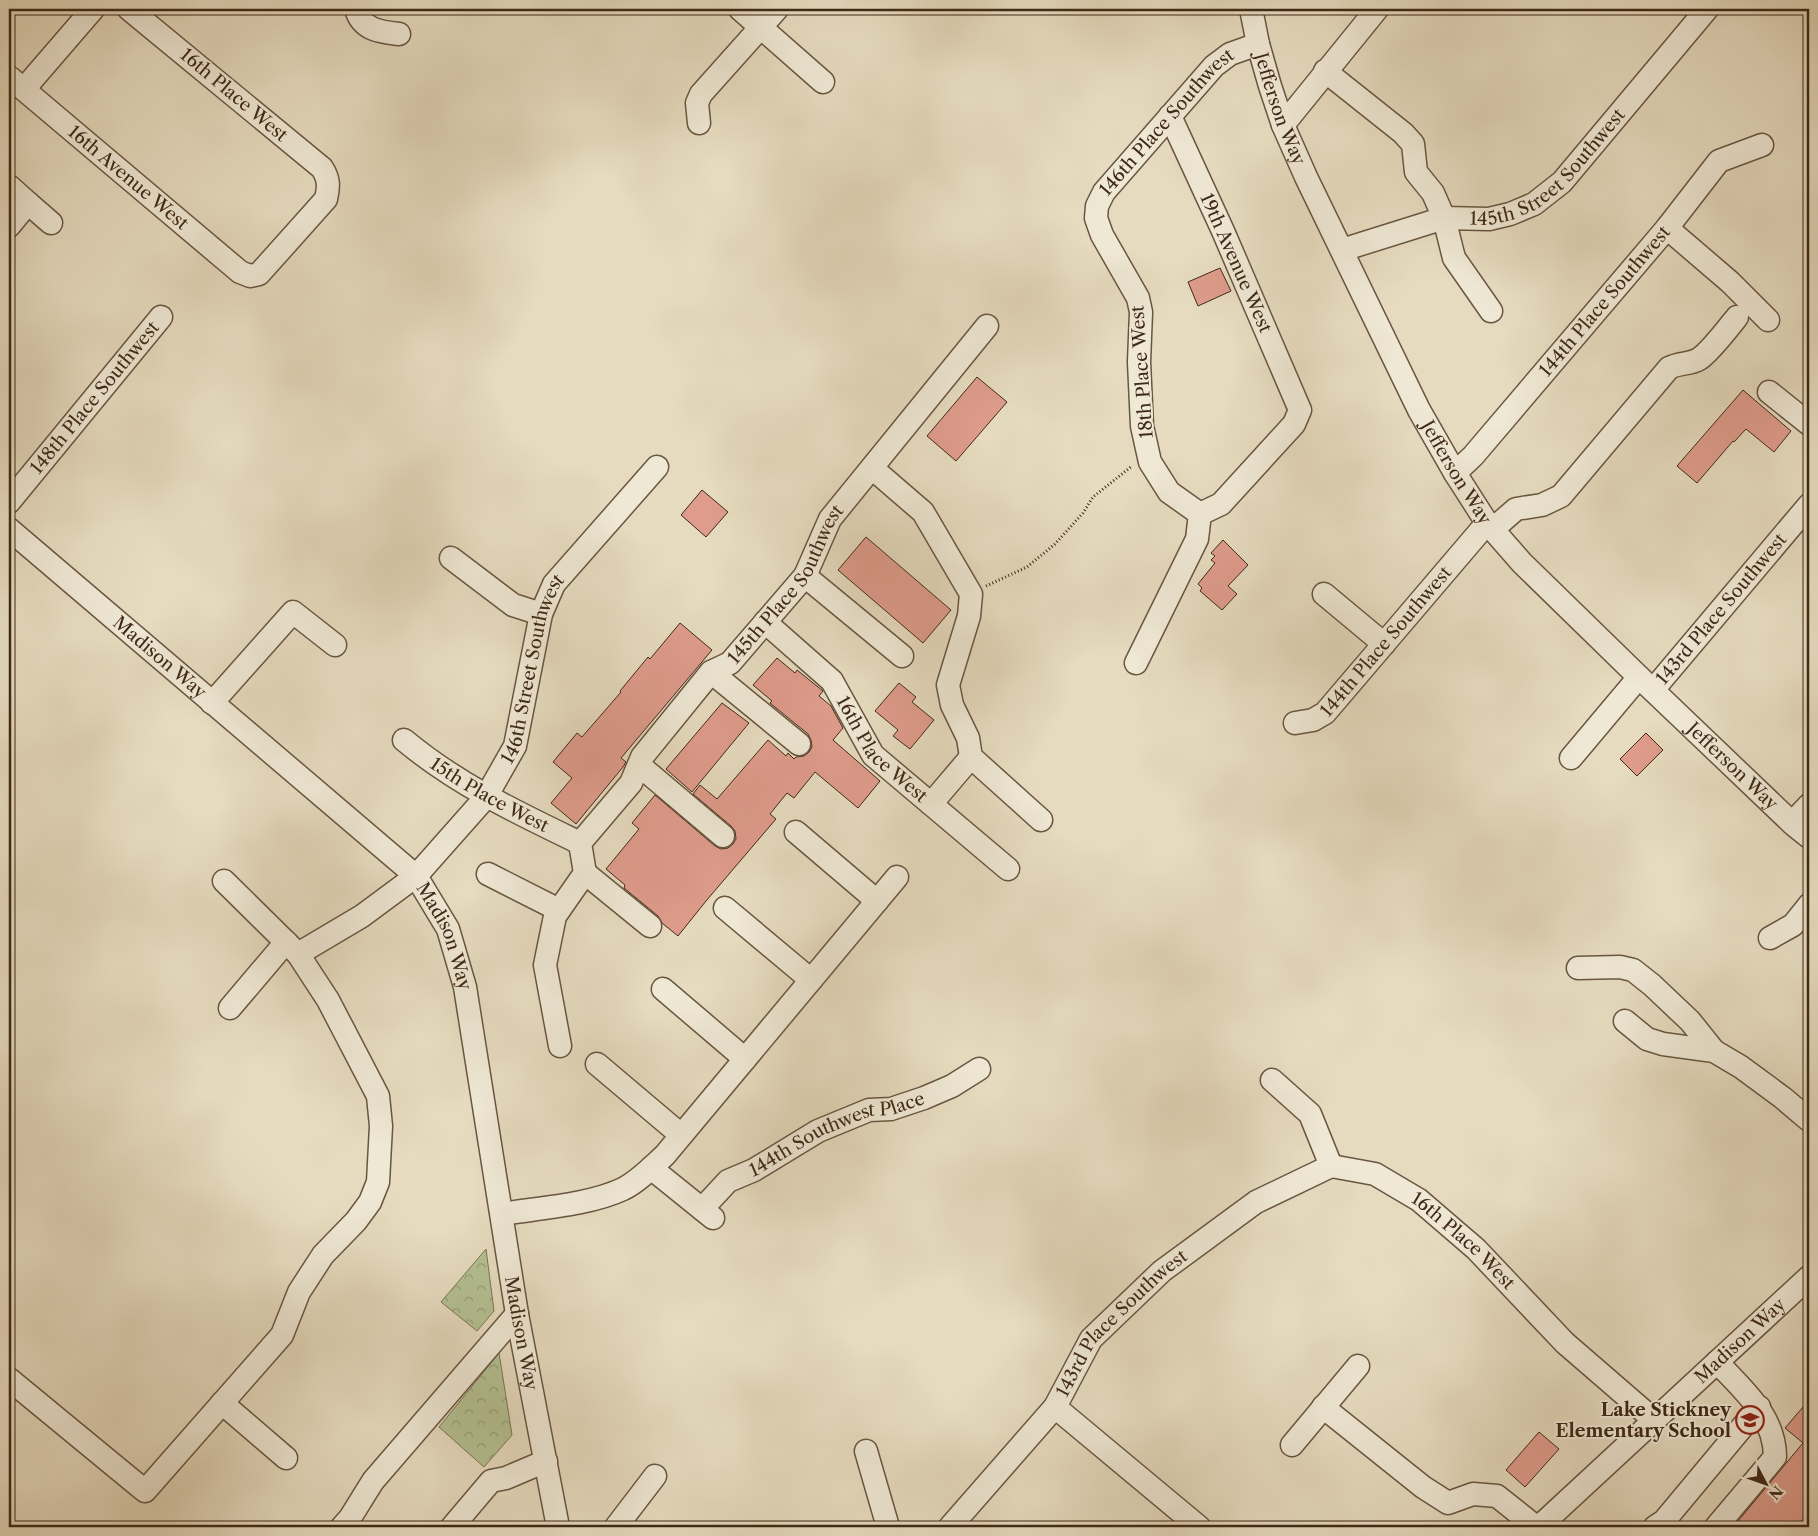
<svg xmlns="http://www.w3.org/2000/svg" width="1818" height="1536" viewBox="0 0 1818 1536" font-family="'Libre Caslon Text',serif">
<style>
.forest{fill:url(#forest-crowns);stroke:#7a7455}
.building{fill:#df9c8c;stroke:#3f2917}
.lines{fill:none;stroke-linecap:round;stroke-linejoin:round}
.minor-casing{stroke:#695641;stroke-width:25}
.path{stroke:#3f2917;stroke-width:3;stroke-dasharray:1 2.5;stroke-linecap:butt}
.minor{stroke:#efe8d5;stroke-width:22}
.labels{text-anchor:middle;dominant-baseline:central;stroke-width:4;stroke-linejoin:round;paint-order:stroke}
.street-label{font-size:18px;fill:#3f2917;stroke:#efe8d5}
.poi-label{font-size:18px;font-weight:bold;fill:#3f2917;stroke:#efe8d5;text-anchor:end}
</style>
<defs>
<pattern id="forest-crowns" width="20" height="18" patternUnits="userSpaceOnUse" patternTransform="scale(1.25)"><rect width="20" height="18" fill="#b4c093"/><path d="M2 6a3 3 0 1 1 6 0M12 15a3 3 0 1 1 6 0" fill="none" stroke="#949c77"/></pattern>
</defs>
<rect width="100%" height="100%" fill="#e6dbbf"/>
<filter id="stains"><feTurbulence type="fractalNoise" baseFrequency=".004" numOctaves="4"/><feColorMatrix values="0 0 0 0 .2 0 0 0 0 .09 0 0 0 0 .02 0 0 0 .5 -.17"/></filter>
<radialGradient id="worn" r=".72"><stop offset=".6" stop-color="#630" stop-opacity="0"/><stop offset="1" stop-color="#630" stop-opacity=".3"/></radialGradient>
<!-- forest -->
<path class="forest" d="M486,1249L494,1311L477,1331L441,1302Z
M499,1353L512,1435L484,1467L439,1427Z"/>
<!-- building -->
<path class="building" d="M1220,268L1231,291L1198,306L1188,282Z
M977,377L1007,402L956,461L927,436Z
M1743,390L1791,431L1774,452L1746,429L1734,442L1733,441L1697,483L1677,466Z
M702,490L728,512L706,537L681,515Z
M866,537L951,610L923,643L838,570Z
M1223,540L1248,565L1228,586L1237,594L1222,610L1200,591L1202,588L1198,584L1215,563L1211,560L1215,556L1211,553Z
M680,623L712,650L621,758L626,762L623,767L576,824L551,803L572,778L553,762L577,733L582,737L621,692L620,691L648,657L650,659Z
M777,658L795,673L797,670L823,691L819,696L831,706L843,728L833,740L880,781L858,808L815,772L794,798L787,793L770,814L776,819L706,901L678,936L662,923L658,916L624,888L625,885L606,869L639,829L632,823L655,795L715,846L721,849L728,848L733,844L736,839L735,831L731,826L693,794L700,785L717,799L768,740L786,756L788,753L794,759L796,757L804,756L809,752L812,747L811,740L808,734L770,703L772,701L753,685Z
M899,683L916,697L912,702L934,720L910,749L893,736L898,730L875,711Z
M722,703L749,723L692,792L666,769Z
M1646,733L1663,750L1637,776L1620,759Z
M1809,1400V1513L1796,1527H1733L1803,1443L1785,1428Z
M1539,1432L1559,1449L1525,1487L1506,1470Z"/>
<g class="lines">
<defs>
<g id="minor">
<path d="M356,9C362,30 380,32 399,34"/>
<path d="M740,9L823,82"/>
<path id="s1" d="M1251,9L1258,44L1270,86L1283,125L1306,177L1419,410L1455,473L1487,523L1522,563L1639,677L1794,825L1809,837"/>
<path d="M1325,71L1403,133L1413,144L1416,172L1433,193L1444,218L1454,258L1491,311"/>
<path id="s2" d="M9,77L240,272L250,276L259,274L326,199C329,186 329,179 322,168L129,9"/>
<path d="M24,89L93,9"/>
<path d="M699,123L697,103L701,94L777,9"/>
<path d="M1283,125L1377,9"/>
<path d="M9,186L28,203"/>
<path d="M9,226L28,203L51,223"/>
<path d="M1667,228L1730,282L1768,320"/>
<path id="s3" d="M1342,250L1444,218L1489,219L1510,214L1534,204L1562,182L1707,9"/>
<path d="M1769,392L1809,424"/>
<path d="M872,468L923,512L971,594L969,616L948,685L952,705L968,738L971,757L1041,820"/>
<path id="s4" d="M1455,473L1473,456L1667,228L1719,161L1762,145"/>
<path id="s5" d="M9,502L161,317"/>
<path id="s6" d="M1200,514L1169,492L1150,462L1142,426L1139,362L1141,312L1138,298L1102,235L1096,218L1097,206L1104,192L1214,66L1230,54L1258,44"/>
<path id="s7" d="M9,529L416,876L448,929L465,987L517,1314L558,1527"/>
<path d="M1493,529L1516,509L1542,505L1561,496L1669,368C1680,362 1689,365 1699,359C1709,353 1729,327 1737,317"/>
<path d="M451,558L513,605L541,614"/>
<path d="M805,576L902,656"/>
<path d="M1324,594L1384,644"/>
<path id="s8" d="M765,622L832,681L873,755L1008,869"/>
<path d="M1136,663L1197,539L1200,514L1221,504L1294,424L1300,410L1223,231L1170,116"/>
<path d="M711,672L799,744"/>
<path id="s9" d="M1653,690L1809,505"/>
<path d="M212,703L293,612L335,645"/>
<path id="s10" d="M1295,723L1313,720L1325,713L1487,523"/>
<path id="s11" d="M404,740C458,785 518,813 580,843"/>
<path d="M1571,758L1639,677"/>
<path d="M639,765L723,836"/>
<path d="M931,804L971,757"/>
<path d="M1792,823L1809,805"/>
<path d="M796,832L877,901"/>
<path d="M585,873L650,926"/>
<path d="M488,874L559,910"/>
<path d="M224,881L298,954"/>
<path d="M725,908L811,980"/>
<path d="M1770,938L1793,925L1809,905"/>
<path d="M1578,968L1620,967L1633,970L1652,985L1690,1021L1714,1051"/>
<path d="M663,989L745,1059"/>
<path d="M230,1008L286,942"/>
<path d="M1625,1021L1647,1039L1663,1044L1714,1051L1741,1067L1783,1098L1809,1120"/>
<path id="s12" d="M560,1046L545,965L555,916L585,873L580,843L631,783L642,757L711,672L730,663L805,576L830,519L987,326"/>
<path d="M597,1064L681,1135"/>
<path d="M1272,1080L1310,1114L1331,1166"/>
<path id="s13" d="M1331,1166L1375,1174L1419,1200L1476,1249L1565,1343L1654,1420"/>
<path d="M651,1168L713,1218"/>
<path id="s14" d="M702,1209L728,1181L754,1170L818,1131L869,1110L891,1109L924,1098L952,1086L979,1069"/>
<path d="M502,1214C539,1208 589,1205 623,1189C639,1181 652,1167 665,1155L897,877"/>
<path id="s15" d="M9,1379L145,1491L282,1335L299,1292L323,1255L356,1221L370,1202L378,1182L381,1126L378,1096L328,1000L298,954L362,916L416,876L486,797L515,746L541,614L554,584L657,467"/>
<path d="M222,1403L286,1458"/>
<path d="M1055,1407L1199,1527"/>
<path d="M1323,1407L1423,1487L1448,1503L1473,1494L1497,1496L1536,1527"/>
<path d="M1292,1445L1358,1366"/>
<path d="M866,1451L888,1527"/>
<path d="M342,1527L350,1518L373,1481L517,1314"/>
<path d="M452,1527L491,1481L506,1478L546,1461"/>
<path d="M616,1527L655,1476"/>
<path id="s16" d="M950,1527L1055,1407L1091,1339L1162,1271L1256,1202L1331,1166"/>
<path id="s17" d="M1539,1527L1809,1277"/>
<path d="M1655,1527L1664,1521L1759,1407"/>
<path d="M1716,1527L1775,1457C1775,1416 1743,1390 1717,1362"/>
</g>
</defs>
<!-- minor casing -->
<use href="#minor" class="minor-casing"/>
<!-- path -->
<path class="path" d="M986,586L1027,567L1055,544L1083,513L1093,497L1132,466"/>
<!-- minor -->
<use href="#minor" class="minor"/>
</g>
<!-- icons -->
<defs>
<symbol id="school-ring" viewBox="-11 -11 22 22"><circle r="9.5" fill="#efe8d5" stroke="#8f2418" stroke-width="1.5"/><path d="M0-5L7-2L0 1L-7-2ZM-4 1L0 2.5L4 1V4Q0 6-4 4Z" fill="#8f2418"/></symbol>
</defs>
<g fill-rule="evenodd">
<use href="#school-ring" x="1734" y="1404" width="32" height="32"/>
</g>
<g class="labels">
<!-- street labels -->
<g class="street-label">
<text transform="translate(234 95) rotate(40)">16th Place West</text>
<text stroke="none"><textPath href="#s1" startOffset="104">Jefferson Way</textPath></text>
<text stroke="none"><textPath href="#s6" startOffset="451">146th Place Southwest</textPath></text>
<text stroke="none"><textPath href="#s3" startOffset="230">145th Street Southwest</textPath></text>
<text stroke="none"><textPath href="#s2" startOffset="156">16th Avenue West</textPath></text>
<text transform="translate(1236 263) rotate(66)">19th Avenue West</text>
<text stroke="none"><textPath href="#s4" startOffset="228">144th Place Southwest</textPath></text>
<text transform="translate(1142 372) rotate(-94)">18th Place West</text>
<text stroke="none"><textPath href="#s5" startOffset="135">148th Place Southwest</textPath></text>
<text stroke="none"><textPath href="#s1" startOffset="509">Jefferson Way</textPath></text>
<text stroke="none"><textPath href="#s12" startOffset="550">145th Place Southwest</textPath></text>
<text stroke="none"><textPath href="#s9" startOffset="106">143rd Place Southwest</textPath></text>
<text stroke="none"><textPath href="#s10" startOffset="126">144th Place Southwest</textPath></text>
<text stroke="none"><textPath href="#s7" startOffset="198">Madison Way</textPath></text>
<text stroke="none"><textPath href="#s15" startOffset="1201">146th Street Southwest</textPath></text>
<text stroke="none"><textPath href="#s8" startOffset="175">16th Place West</textPath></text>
<text stroke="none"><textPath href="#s1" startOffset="914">Jefferson Way</textPath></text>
<text stroke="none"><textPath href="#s11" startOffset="102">15th Place West</textPath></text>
<text stroke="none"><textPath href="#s7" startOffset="602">Madison Way</textPath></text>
<text stroke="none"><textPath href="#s14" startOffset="158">144th Southwest Place</textPath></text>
<text stroke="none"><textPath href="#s13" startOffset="156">16th Place West</textPath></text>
<text stroke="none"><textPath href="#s16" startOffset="268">143rd Place Southwest</textPath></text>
<text stroke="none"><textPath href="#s7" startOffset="1008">Madison Way</textPath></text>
<text stroke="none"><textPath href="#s17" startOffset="274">Madison Way</textPath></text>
</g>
<!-- poi labels -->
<g class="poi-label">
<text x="1731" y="1410">Lake Stickney<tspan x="1731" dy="21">Elementary School</tspan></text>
</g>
</g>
<!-- margin -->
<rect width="1818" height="1536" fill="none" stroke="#e6dbbf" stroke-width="30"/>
<rect x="10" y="10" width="1798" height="1516" fill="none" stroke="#3f2917" stroke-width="2.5"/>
<rect x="15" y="15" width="1788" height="1506" fill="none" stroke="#3f2917"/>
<!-- north arrow -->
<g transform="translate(1766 1484) rotate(131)" stroke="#efe8d5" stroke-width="4" paint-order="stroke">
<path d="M0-4L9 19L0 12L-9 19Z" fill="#3f2917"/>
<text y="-8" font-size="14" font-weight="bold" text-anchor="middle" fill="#3f2917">N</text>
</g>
<rect width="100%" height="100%" filter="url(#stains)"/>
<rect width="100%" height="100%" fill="url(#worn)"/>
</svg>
